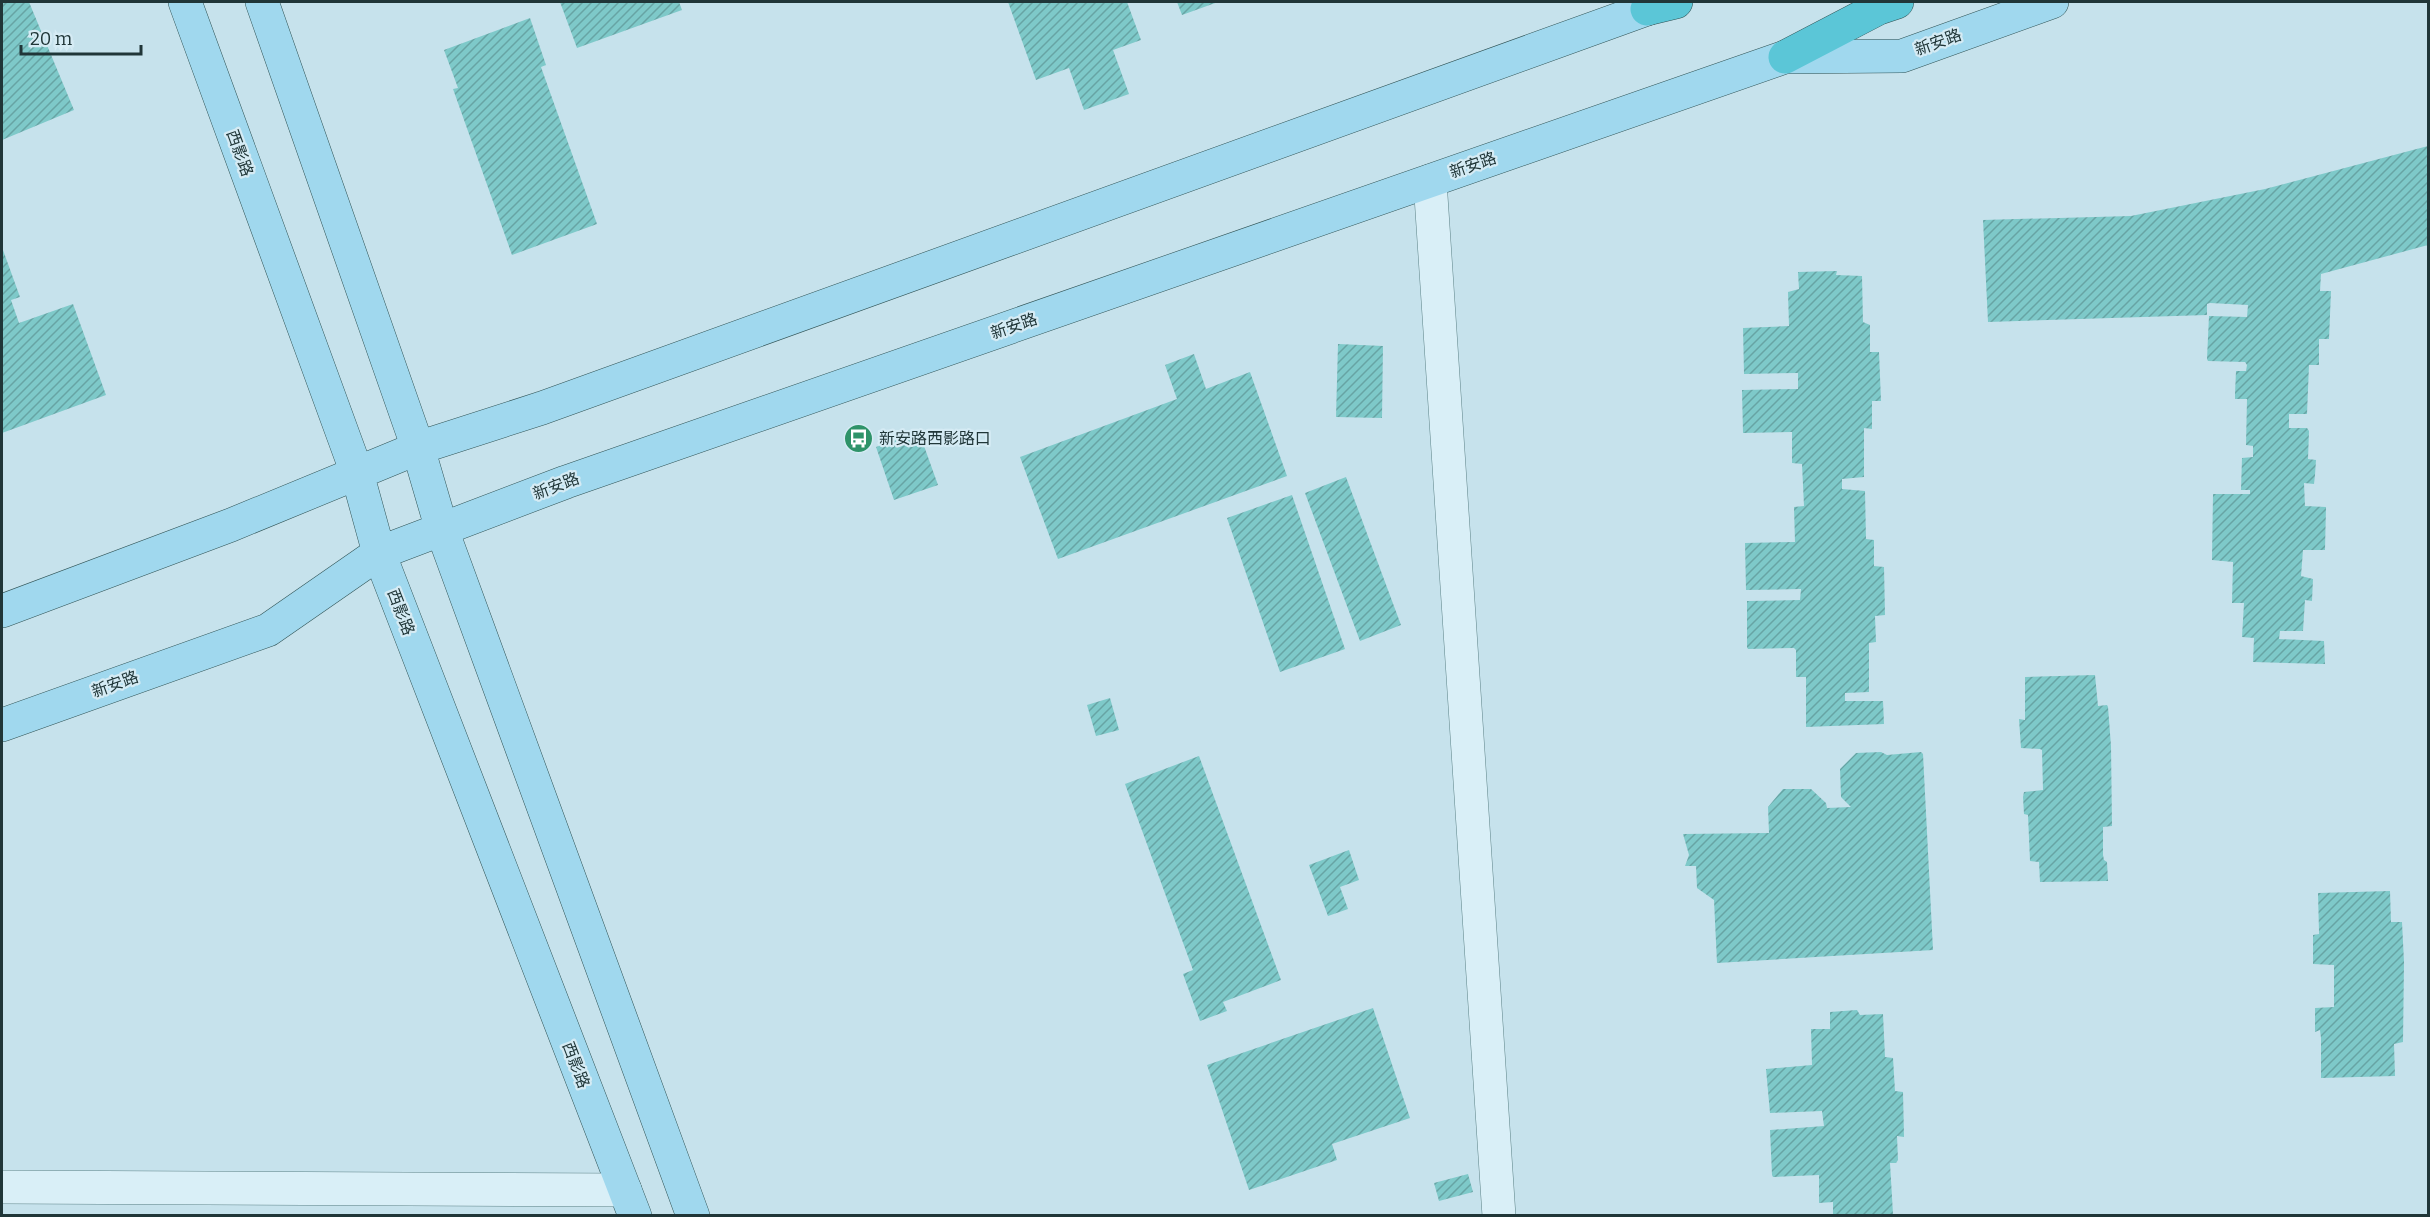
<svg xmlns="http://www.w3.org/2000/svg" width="2430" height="1217" viewBox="0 0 2430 1217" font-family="Bitter,'Noto Sans SC',serif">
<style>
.building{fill:url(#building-hatch)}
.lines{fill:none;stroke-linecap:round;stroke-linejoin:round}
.street-casing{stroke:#5c8287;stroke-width:34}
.primary-casing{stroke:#305355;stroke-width:34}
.highway-casing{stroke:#305355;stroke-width:34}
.street{stroke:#d9eff7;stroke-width:33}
.primary{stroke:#a0d8ee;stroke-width:33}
.highway{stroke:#5bc6d7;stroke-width:33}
.labels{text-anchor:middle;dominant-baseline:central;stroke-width:4.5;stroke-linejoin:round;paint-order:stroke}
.street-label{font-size:16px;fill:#203638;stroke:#d5ebf4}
.poi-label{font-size:16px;fill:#203638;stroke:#d5ebf4;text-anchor:start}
</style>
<defs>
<pattern id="building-hatch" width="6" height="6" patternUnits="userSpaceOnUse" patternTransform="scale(1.5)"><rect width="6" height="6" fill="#7ec9c9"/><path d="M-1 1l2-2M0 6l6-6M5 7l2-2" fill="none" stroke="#67a4a4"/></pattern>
</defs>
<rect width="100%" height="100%" fill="#c6e2ec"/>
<!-- building -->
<path class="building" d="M2,2H29L74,110L2,140Z
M560,2H679L682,10L577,48Z
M1008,2H1127L1141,40L1113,50L1129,94L1084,110L1069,68L1036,80Z
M1177,2H1218L1182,15Z
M530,18L546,65L541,67L597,224L512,255L453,89L458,88L444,50Z
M2428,146V245L2321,274L2320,291H2331L2329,339H2319V365H2309L2307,414H2289V428H2307L2309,431L2308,459L2316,460L2315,475L2314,484L2304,483L2305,506L2326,507L2325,550H2303L2301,576L2313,579L2312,601L2305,600L2303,631H2280L2279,639L2324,641L2325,664L2253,662L2254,638L2242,637L2244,603H2232L2233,562L2212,560L2213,494H2250V490H2241L2242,458L2253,457V446L2246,445L2247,399H2235V394L2236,371H2246L2247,365L2245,362L2208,361L2207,359L2209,316L2247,317L2248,305L2210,303L2207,304V315L1988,322L1983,220L2131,216L2265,189Z
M2,250H3L20,297L11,300L19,323L73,304L106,395L2,433Z
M1837,271L1836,275L1862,276L1863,322L1870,325V352H1879L1881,401H1872V429L1864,428V477L1842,479V489L1865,491L1866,539L1874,540V566L1884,567L1885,615L1875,616L1876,642L1869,643V692L1845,693V701H1883L1884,724L1806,727V677H1796V650L1794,648L1748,649L1747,647V601L1800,600L1801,589L1746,590L1745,543L1795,542L1794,507L1804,506L1802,464L1792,463V432L1743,433L1742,390L1798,389V373L1744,374L1743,328L1789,326L1788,292L1799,289L1798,272Z
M1338,344L1383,346L1382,418L1336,417Z
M1194,354L1206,389L1250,372L1287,476L1058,559L1020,457L1177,399L1165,365Z
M919,432L938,485L894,500L876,447Z
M1346,477L1401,625L1360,641L1305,493Z
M1292,495L1345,649L1280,672L1227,518Z
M2095,675L2098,706L2107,705L2108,707L2111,746L2112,826L2103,827V855L2104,860L2107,862L2108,881L2040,882L2039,862L2030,861L2028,815L2024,814L2023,797L2024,792L2043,790L2042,750L2040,749L2021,748L2019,719L2025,720V677Z
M1110,698L1119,730L1096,736L1087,705Z
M1881,752L1887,755L1921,752L1923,754L1933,950L1717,963L1714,900L1697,888L1696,866H1685L1689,855L1683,834L1769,833L1768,807L1783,789H1811L1826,803L1827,808L1851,807L1841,797L1840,769L1856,753Z
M1199,756L1281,980L1223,1002L1227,1011L1200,1021L1183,974L1193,970L1125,784Z
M1349,850L1359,880L1340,887L1348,909L1328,916L1309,865Z
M2390,891L2391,922H2402L2404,962L2403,1042L2394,1044L2395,1076L2321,1078V1038L2320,1030L2315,1032V1008L2334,1007V965L2313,964V935L2319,934V932L2318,893Z
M1373,1008L1410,1118L1332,1144L1337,1160L1249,1190L1207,1065Z
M1857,1010L1860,1015L1883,1014L1885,1057L1893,1058L1895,1091L1903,1092L1904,1137L1897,1136L1898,1160L1896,1163H1890L1893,1214L1833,1216V1202L1819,1203V1175L1773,1177L1772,1175L1770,1130L1824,1126L1822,1111L1770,1113L1766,1069L1812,1065L1811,1029H1830V1012Z
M1468,1174L1473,1192L1439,1201L1434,1183Z"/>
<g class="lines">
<defs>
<path id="street" d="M1430,181L1499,1216
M2,1187L625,1190"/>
<path id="primary" d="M185,2L357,473L379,553L635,1216
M262,2L418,448L442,530L693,1216
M2,611L231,525L418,448L542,408L1647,9L1662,2
M2,725L268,630L379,553L566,482L1785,57L1902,56L2052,2"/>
<path id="highway" d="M1647,9L1676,2
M1785,57L1879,8L1897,2"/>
</defs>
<!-- street casing -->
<use href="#street" class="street-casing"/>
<!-- primary casing -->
<use href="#primary" class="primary-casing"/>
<!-- highway casing -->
<use href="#highway" class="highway-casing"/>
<!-- street -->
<use href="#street" class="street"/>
<!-- primary -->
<use href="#primary" class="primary"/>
<!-- highway -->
<use href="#highway" class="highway"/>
</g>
<!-- icons -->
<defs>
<symbol id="bus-disc" viewBox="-11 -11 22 22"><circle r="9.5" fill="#2f9369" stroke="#d5ebf4"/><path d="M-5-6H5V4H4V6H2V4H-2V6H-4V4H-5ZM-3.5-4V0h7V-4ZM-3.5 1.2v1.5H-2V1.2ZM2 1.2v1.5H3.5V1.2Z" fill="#fff"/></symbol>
</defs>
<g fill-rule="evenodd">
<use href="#bus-disc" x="842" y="422" width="33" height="33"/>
</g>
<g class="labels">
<!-- street labels -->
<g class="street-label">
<text transform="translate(1938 42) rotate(-20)">新安路</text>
<text transform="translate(240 153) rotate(70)">西影路</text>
<text transform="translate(1473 165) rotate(-19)">新安路</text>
<text transform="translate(1014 326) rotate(-19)">新安路</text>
<text transform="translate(556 486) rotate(-21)">新安路</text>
<text transform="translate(401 612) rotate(69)">西影路</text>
<text transform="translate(115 684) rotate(-20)">新安路</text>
<text transform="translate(576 1065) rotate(69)">西影路</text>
</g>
<!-- poi labels -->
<g class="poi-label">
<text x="879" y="438">新安路西影路口</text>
</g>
</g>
<!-- border -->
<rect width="2430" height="1217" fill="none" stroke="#203638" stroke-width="6"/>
<!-- scale -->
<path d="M21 45v9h120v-9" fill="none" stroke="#203638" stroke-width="3"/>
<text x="30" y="45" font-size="18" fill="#203638" stroke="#d5ebf4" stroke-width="4.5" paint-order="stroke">20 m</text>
</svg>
